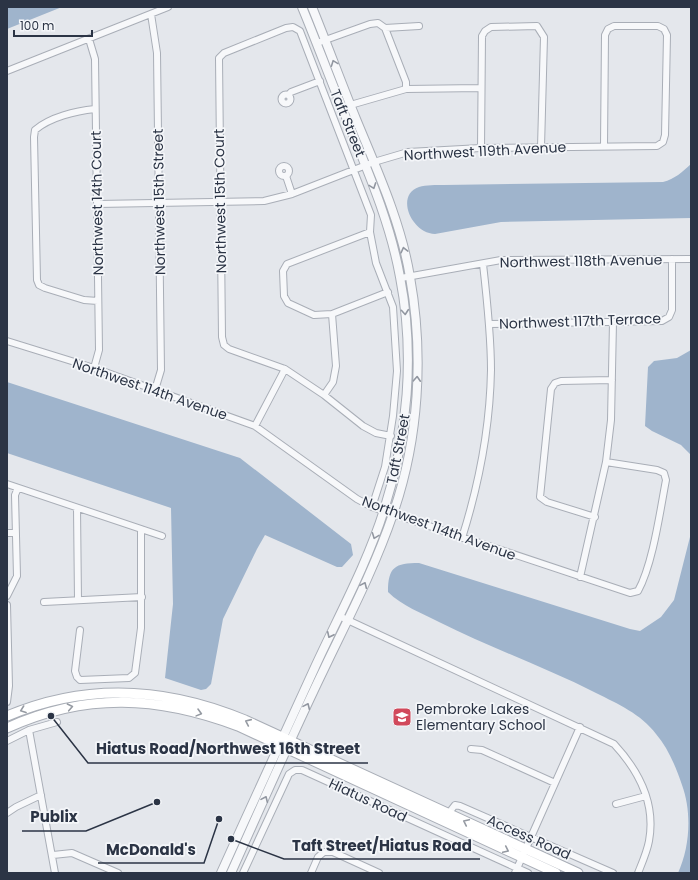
<svg xmlns="http://www.w3.org/2000/svg" width="698" height="880" viewBox="0 0 698 880" font-family="Poppins,sans-serif">
<style>
.water{fill:#9fb4cc}
.lines{fill:none;stroke-linecap:round;stroke-linejoin:round}
.minor-casing{stroke:#a9aeb7;stroke-width:8}
.tertiary-casing{stroke:#a9aeb7;stroke-width:10}
.secondary-casing{stroke:#a9aeb7;stroke-width:11}
.minor{stroke:#f7f8fa;stroke-width:6}
.tertiary{stroke:#f7f8fa;stroke-width:8}
.secondary{stroke:#fff;stroke-width:9}
.oneway{stroke:#9196a0}
.oneway2{stroke:#959aa2}
.labels{text-anchor:middle;dominant-baseline:central;stroke-width:3.5;stroke-linejoin:round;paint-order:stroke}
.street-label{font-size:14px;fill:#2b3445;stroke:#f4f6f9}
.poi-label{font-size:14px;fill:#2b3445;stroke:#f4f6f9;text-anchor:start}
.leader{fill:none;stroke:#2b3445;stroke-width:1.5}
.callout-dot{fill:#2b3445;stroke:#f4f6f9;stroke-width:1.5}
.callout-label{font-size:15px;text-anchor:middle;font-weight:bold;fill:#2b3445;stroke:#f4f6f9;stroke-width:3.5;stroke-linejoin:round;paint-order:stroke}
</style>
<rect width="100%" height="100%" fill="#e4e7ec"/>
<!-- water -->
<path class="water" d="M7,7H62L7,29Z
M691,164V218L501,222L435,234C411,233 395,195 419,187C426,185 436,185 444,185L663,182C675,179 682,172 691,164Z
M691,350V455L681,445L652,431L645,426L648,367L654,361L677,358Z
M7,382L240,458L351,544L353,555L342,567H337L265,535L257,549L223,619L211,684L206,689L201,690L165,678L173,604L171,508L7,453Z
M691,533V873H678C690,847 692,812 682,785C676,767 668,748 656,734C641,714 618,704 596,693C545,667 491,648 439,622C422,613 402,606 388,592C388,567 395,563 419,563L630,629L640,631L661,617L674,600Z"/>
<g class="lines">
<defs>
<path id="minor" d="M151,14L157,53L161,370L155,390
M385,28L419,26
M89,39L95,59L99,350L94,368
M317,43L370,24L378,23L385,28L406,82V89
M7,71L168,7
M281.5 99a4.5 4.5 0 1 1 9 0a4.5 4.5 0 1 1-9 0Z
M288,95L291,92L320,81
M347,106L406,89L480,88
M95,109C76,111 50,117 35,130L34,137L37,280L39,285L45,288L84,300L98,301
M481,148L482,36L485,31L491,27L537,26L544,37L541,147
M279 171a5 5 0 1 1 10 0a5 5 0 1 1-10 0Z
M286,176L292,194
M97,204L264,201L292,194L374,162L408,152L481,148L657,146L663,142L665,135L667,35L664,29L658,26H614L608,29L605,35L604,146
M401,278L501,260L691,259
M332,314L388,292
M489,324L662,321L669,317L672,310V259
M7,341L94,368L255,426L357,499L372,507L630,593L638,591C653,564 660,511 666,480L664,473L657,470L606,462
M324,395L333,382L336,366L332,314L314,315L288,303L284,296L283,271L287,264L370,232
M255,426L285,369
M7,484L162,536
M372,507L385,467L393,416L397,371L393,307L376,263L370,232L371,215L300,31L293,27L286,28L224,53L219,58L222,337L224,345L229,349L285,369L324,395L363,426L376,433L391,436
M77,508L78,600
M595,517L547,502L540,497L551,389L555,383L561,381L612,380
M7,533H16
M462,538C479,484 490,427 491,370C491,334 487,299 483,264
M580,577L606,462L611,420L613,322
M7,596L17,576L15,495L18,488
M44,602L142,597
M7,605L9,686L7,702
M339,616L614,744C639,771 656,803 649,841C647,852 642,863 638,873
M80,630L75,671L77,677L80,680L129,678L135,673L141,628V529
M29,730L55,873
M7,741L29,730L57,722
M471,749L482,750L555,783
M616,804L646,796
M7,813L16,807L41,795
M448,814L455,805L460,806L613,873
M53,855L72,853L118,873
M243,873L289,774L295,770H302L528,873
M311,873L318,857L324,852H333L379,873
M515,873L580,727"/>
<path id="tertiary" d="M221,873C252,804 284,735 315,667C339,615 367,564 384,510C408,435 415,354 400,277C390,221 366,167 345,115C330,79 317,43 302,7
M231,873C262,804 292,735 325,667C349,617 375,567 393,514C419,439 424,355 410,277C401,222 377,170 356,119C341,82 327,44 312,7"/>
<path id="secondary" d="M7,716C87,682 166,687 245,720L578,873
M7,728C86,692 158,696 238,726L556,873"/>
</defs>
<!-- minor casing -->
<use href="#minor" class="minor-casing"/>
<!-- tertiary casing -->
<use href="#tertiary" class="tertiary-casing"/>
<!-- secondary casing -->
<use href="#secondary" class="secondary-casing"/>
<!-- minor -->
<use href="#minor" class="minor"/>
<!-- tertiary -->
<use href="#tertiary" class="tertiary"/>
<!-- secondary -->
<use href="#secondary" class="secondary"/>
</g>
<!-- one-way arrows -->
<defs><path id="oneway-chevron" d="M-2-3.5L2.5 0L-2 3.5" fill="none" stroke-width="1.6" stroke-linecap="round" stroke-linejoin="round"/></defs>
<g class="oneway">
<use href="#oneway-chevron" transform="translate(334 63) rotate(-111)"/>
<use href="#oneway-chevron" transform="translate(373 186) rotate(70)"/>
<use href="#oneway-chevron" transform="translate(404 250) rotate(-104)"/>
<use href="#oneway-chevron" transform="translate(405 312) rotate(85)"/>
<use href="#oneway-chevron" transform="translate(417 379) rotate(-87)"/>
<use href="#oneway-chevron" transform="translate(375 536) rotate(111)"/>
<use href="#oneway-chevron" transform="translate(364 585) rotate(-66)"/>
<use href="#oneway-chevron" transform="translate(330 635) rotate(115)"/>
<use href="#oneway-chevron" transform="translate(307 706) rotate(-66)"/>
<use href="#oneway-chevron" transform="translate(265 799) rotate(-66)"/>
</g>
<g class="oneway2">
<use href="#oneway-chevron" transform="translate(70 707) rotate(-11)"/>
<use href="#oneway-chevron" transform="translate(23 710) rotate(160)"/>
<use href="#oneway-chevron" transform="translate(199 713) rotate(15)"/>
<use href="#oneway-chevron" transform="translate(248 722) rotate(-156)"/>
<use href="#oneway-chevron" transform="translate(466 822) rotate(-155)"/>
<use href="#oneway-chevron" transform="translate(506 850) rotate(25)"/>
</g>
<!-- icons -->
<defs>
<symbol id="school-square" viewBox="-11 -11 22 22"><rect x="-9" y="-9" width="18" height="18" rx="4" fill="#d1495b" stroke="#f4f6f9"/><path d="M0-5L7-2L0 1L-7-2ZM-4 1L0 2.5L4 1V4Q0 6-4 4Z" fill="#fff"/></symbol>
</defs>
<g fill-rule="evenodd">
<use href="#school-square" x="391" y="706" width="22" height="22"/>
</g>
<g class="labels">
<!-- street labels -->
<g class="street-label">
<text transform="translate(348 123) rotate(68)">Taft Street</text>
<text transform="translate(485 151) rotate(-3)">Northwest 119th Avenue</text>
<text transform="translate(220 201) rotate(-91)">Northwest 15th Court</text>
<text transform="translate(159 202) rotate(-91)">Northwest 15th Street</text>
<text transform="translate(97 203) rotate(-91)">Northwest 14th Court</text>
<text transform="translate(581 261) rotate(-1)">Northwest 118th Avenue</text>
<text transform="translate(580 321) rotate(-2)">Northwest 117th Terrace</text>
<text transform="translate(150 389) rotate(19)">Northwest 114th Avenue</text>
<text transform="translate(398 449) rotate(-79)">Taft Street</text>
<text transform="translate(439 528) rotate(20)">Northwest 114th Avenue</text>
<text transform="translate(368 800) rotate(25)">Hiatus Road</text>
<text transform="translate(529 837) rotate(24)">Access Road</text>
</g>
<!-- poi labels -->
<g class="poi-label">
<text x="416" y="709">Pembroke Lakes<tspan x="416" dy="16">Elementary School</tspan></text>
</g>
</g>
<!-- callouts -->
<path class="leader" d="M51 716L88 763H368M157 802L86 831H22M231 839L284 859H480M219 819L204 863H98"/>
<g class="callout-dot">
<circle cx="51" cy="716" r="4"/>
<circle cx="157" cy="802" r="4"/>
<circle cx="231" cy="839" r="4"/>
<circle cx="219" cy="819" r="4"/>
</g>
<g class="callout-label">
<text x="228" y="754">Hiatus Road/Northwest 16th Street</text>
<text x="54" y="822">Publix</text>
<text x="382" y="851">Taft Street/Hiatus Road</text>
<text x="151" y="855">McDonald's</text>
</g>
<!-- border -->
<rect width="698" height="880" fill="none" stroke="#2b3445" stroke-width="16"/>
<!-- scale -->
<path d="M14 30v6h78v-6" fill="none" stroke="#2b3445" stroke-width="2"/>
<text x="20" y="30" font-size="12" fill="#2b3445" stroke="#f4f6f9" stroke-width="3" paint-order="stroke">100 m</text>
</svg>
